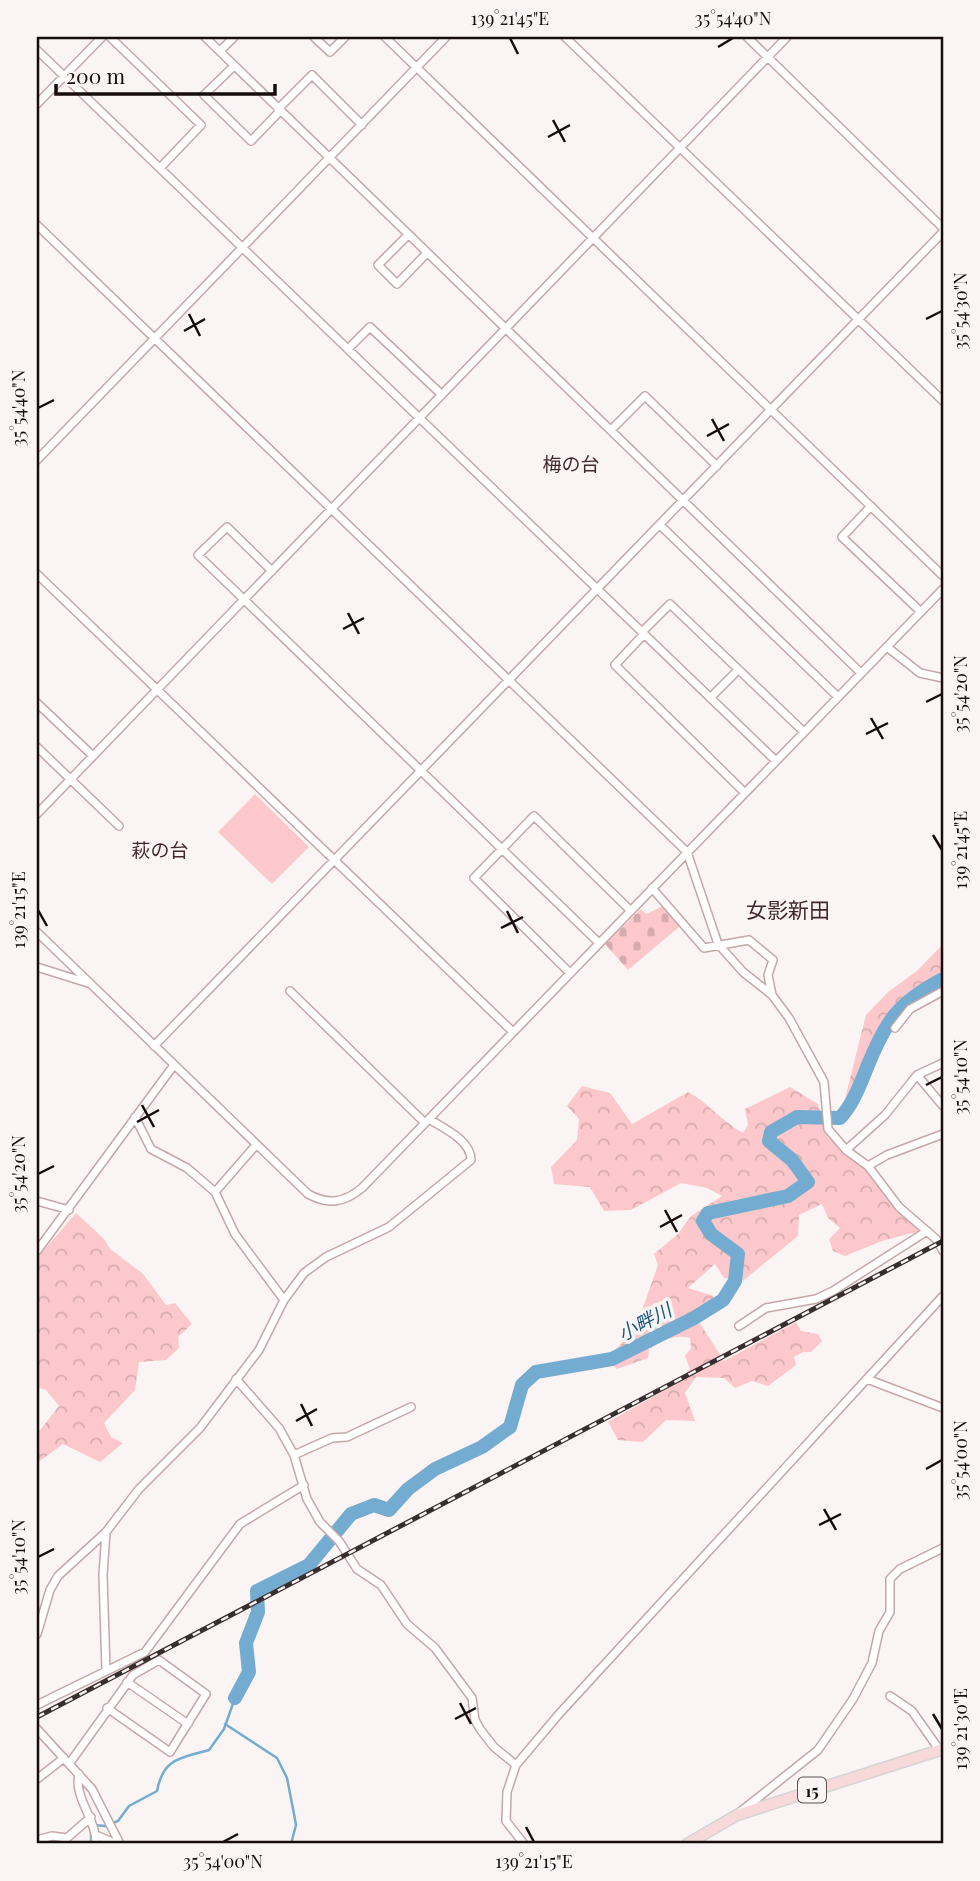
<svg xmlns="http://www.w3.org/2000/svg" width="980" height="1881" viewBox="0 0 980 1881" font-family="'Playfair Display','Noto Sans JP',serif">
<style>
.green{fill:#fcc8cb}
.forest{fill:url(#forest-crowns)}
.cemetery{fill:url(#cemetery-stones)}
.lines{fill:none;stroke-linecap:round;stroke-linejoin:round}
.stream{stroke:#73acd0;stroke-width:2.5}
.river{stroke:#73acd0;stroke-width:14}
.minor-casing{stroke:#c6a7a8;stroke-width:10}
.major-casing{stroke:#d5d3d3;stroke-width:13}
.minor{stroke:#fff;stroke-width:7}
.major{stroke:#f8d9da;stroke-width:10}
.rail-casing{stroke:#382e2e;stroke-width:5}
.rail{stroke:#fbf4f4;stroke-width:2.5;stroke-dasharray:8;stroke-linecap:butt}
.ticks{fill:none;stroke:#170d0d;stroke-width:2.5}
.labels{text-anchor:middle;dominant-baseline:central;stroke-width:7;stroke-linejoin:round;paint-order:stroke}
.shield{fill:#fbf4f4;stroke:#5b5252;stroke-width:2}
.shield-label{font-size:16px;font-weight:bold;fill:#170d0d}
.neighbourhood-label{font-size:19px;fill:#41292b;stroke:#fbf4f4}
.water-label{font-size:19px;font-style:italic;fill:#145a7d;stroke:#fbf4f4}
.quarter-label{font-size:21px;fill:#41292b;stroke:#fbf4f4}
.neatline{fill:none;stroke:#170d0d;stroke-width:2.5}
.ticks-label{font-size:18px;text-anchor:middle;fill:#170d0d}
</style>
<defs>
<pattern id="forest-crowns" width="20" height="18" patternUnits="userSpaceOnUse" patternTransform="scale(1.75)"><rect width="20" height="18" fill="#fcc8cb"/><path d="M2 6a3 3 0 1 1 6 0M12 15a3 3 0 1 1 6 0" fill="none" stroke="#d7abad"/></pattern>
<pattern id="cemetery-stones" width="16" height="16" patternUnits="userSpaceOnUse" patternTransform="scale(1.75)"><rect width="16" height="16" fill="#fcc8cb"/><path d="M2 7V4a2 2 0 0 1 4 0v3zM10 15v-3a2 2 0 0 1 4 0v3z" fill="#d7abad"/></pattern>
</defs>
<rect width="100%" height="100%" fill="#fbf4f4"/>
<!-- green -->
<path class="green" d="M255,794L309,847L272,884L218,832Z"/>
<!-- forest -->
<path class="forest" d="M943,944V986C884,1009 874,1060 843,1107L866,1015L888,992L917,971Z
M582,1086L610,1093L632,1124L688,1092C709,1103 721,1121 743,1133L748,1125L745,1109L790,1087L818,1104L826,1135L844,1153L868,1168L898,1209L920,1231L882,1241L845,1256L833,1251L829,1239L840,1228L828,1218L822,1204L799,1215L798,1236L744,1280L724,1278L715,1264L688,1288L714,1296L699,1322L724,1361L796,1322L801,1331L818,1334L822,1341L811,1352H803L794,1357L796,1365L768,1386L752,1381L735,1388L724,1378L696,1377L685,1393L695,1421L666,1420L643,1442L618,1440L608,1422L676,1384L690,1369L685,1356L691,1348L690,1338C674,1334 662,1340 649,1349L648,1358L617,1369L611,1364L610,1355L635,1330L658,1265L654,1254L678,1234L691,1216L722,1196L707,1188L681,1183L631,1210L604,1211L590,1187L554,1184L551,1167L577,1140L579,1119L567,1106Z
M76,1213L104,1239L110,1249L143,1274L166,1305L175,1303L192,1324L178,1337L179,1348L166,1360L139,1362L135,1390L104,1423L111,1437L123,1443L100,1462L63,1444L37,1463V1434L59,1406L46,1390L37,1387V1258Z"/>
<!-- cemetery -->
<path class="cemetery" d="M663,906L680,926L628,970L605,944L641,909L646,914Z"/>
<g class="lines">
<!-- stream -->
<path class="stream" d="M225,1724L277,1758L287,1778L294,1814L296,1825L291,1844
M95,1825L105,1826L118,1821L129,1806L157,1791C163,1758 181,1758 209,1750L224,1729L235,1698
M91,1844V1834"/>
<!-- river -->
<path class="river" d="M235,1698L249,1672L246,1643L258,1612L257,1591L309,1565L351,1514L374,1505L389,1510L408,1489L435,1469L482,1447L510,1427L522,1385L536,1372L612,1359L694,1318L723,1300L735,1281L738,1254L711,1234L703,1221L708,1213L788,1196L808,1182L792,1160L769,1141L771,1132L797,1117L840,1118C853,1104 859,1087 866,1070C885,1022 897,1003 943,979"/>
<defs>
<path id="minor" d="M110,37L201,125L160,168
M205,37L861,673
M314,37L330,52L345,37
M385,37L943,576
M565,37L943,401
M747,37L943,228
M37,50L776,761
M220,51L234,37
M234,66L204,95L251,141L280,111
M37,104L102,37
M278,109L312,75L362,125
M37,225L687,852L718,944L743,972L772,995L789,1018L824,1082L828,1129L846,1150L868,1166L899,1207L936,1239L943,1251
M408,235L378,265L397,284L427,253
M348,349L370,327L441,394
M611,430L645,396L717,466
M37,460L446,37
M871,506L842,537L921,612
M660,525L838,697
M272,571L227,527L198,555L599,943
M37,574L513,1032
M642,632L670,604L804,732
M644,634L615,665L745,793
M887,647L920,673L943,678
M710,698L738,670
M37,703L93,756
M37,747L119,826
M37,814L787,37
M652,888L704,948L749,940L773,960L768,975L772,995
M37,932L308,1194C328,1205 344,1203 362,1188L943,589
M37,967L88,983
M570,973L474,878L534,816L631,911
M290,991L425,1123
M895,1028L910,1009L943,991
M154,1046L943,232
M917,1075L943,1106
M135,1117L151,1149L187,1168L215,1192L235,1234L284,1300
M846,1150L885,1115L917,1075L943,1063
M868,1166L887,1155L943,1134
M215,1192L256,1145
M37,1201L69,1210
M37,1251L174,1065
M739,1326L766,1308L816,1299L833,1291L927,1231
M236,1379L279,1428L294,1455L307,1499L320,1522L339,1541L357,1569L381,1585L407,1624L435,1648L472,1698L475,1720L480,1729L494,1747L516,1765L507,1792L506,1821L524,1844
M867,1379L943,1408
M294,1455L332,1438L347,1437L411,1407
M106,1532L103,1575L106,1671
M37,1634L50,1590L58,1576L106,1532L139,1489L200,1428L259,1350L284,1300L304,1273L326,1257L389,1227L471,1160C471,1140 443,1128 429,1119
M127,1682L188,1724
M890,1696L912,1711L936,1745
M37,1705L145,1652L240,1524L304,1485
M37,1729L92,1789L120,1844
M69,1764L133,1675L159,1660L206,1694L170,1752L107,1708
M516,1765L559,1714L943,1296
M79,1774C73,1797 97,1820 96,1844
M37,1779L64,1758
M740,1812L818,1750L853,1699L872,1663L879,1631L890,1612V1579L900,1569L943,1548
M96,1835L117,1844
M37,1840L52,1836L67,1838L91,1817"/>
<path id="major" d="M687,1844L737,1815L943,1749"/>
</defs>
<!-- minor casing -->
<use href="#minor" class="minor-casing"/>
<!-- major casing -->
<use href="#major" class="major-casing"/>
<!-- minor -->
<use href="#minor" class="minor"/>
<!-- major -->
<use href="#major" class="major"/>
<defs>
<path id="rail" d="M37,1717L943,1241"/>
</defs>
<!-- rail casing -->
<use href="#rail" class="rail-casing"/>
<!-- rail -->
<use href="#rail" class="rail"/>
</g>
<!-- ticks -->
<path class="ticks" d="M510,38L518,54M718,47L733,38M553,120L565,142M548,137L570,125M189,314L200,336M926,319L942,311M184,331L205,319M38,408L54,400M712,419L724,441M707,436L729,424M348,613L359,634M343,629L364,618M926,702L942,694M871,718L883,739M866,734L888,723M933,835L942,850M38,910L47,926M507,911L518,933M501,928L523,917M926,1085L942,1077M142,1105L154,1127M137,1122L159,1110M38,1174L54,1166M665,1210L677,1232M660,1227L682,1215M301,1404L312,1426M296,1421L317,1409M926,1469L942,1460M824,1509L836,1530M819,1525L841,1514M38,1557L54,1549M460,1703L471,1724M933,1714L942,1729M455,1719L476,1708M526,1827L534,1842M223,1842L238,1834"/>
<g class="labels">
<!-- shield labels -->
<rect class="shield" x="798" y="1777.5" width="28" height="25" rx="5"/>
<g class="shield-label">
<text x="812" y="1790">15</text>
</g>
<!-- neighbourhood labels -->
<g class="neighbourhood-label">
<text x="571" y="463">梅の台</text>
<text x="160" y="849">萩の台</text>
</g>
<!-- water labels -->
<g class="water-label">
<text transform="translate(644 1321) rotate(-28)">小畔川</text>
</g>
<!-- quarter labels -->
<g class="quarter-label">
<text x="788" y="909">女影新田</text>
</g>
</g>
<!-- border -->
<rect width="980" height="1881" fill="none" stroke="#fbf4f4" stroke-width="77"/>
<!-- scale -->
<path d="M56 84v10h219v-10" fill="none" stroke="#170d0d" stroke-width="3.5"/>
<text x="66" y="84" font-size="21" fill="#170d0d" stroke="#fbf4f4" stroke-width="5" paint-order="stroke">200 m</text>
<rect x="38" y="38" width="904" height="1804" class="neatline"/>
<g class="ticks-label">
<text x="510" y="25">139°21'45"E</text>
<text x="733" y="25">35°54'40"N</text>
<text transform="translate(961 311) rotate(-90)" y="6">35°54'30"N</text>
<text transform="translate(19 408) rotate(-90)" y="6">35°54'40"N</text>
<text transform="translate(961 694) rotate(-90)" y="6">35°54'20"N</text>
<text transform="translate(961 850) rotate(-90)" y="6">139°21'45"E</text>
<text transform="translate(19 910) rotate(-90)" y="6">139°21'15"E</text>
<text transform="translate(961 1077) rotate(-90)" y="6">35°54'10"N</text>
<text transform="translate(19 1174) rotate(-90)" y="6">35°54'20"N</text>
<text transform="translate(961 1460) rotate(-90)" y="6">35°54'00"N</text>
<text transform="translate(19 1557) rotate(-90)" y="6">35°54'10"N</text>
<text transform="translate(961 1729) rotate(-90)" y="6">139°21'30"E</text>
<text x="223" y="1868">35°54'00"N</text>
<text x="534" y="1868">139°21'15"E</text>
</g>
</svg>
